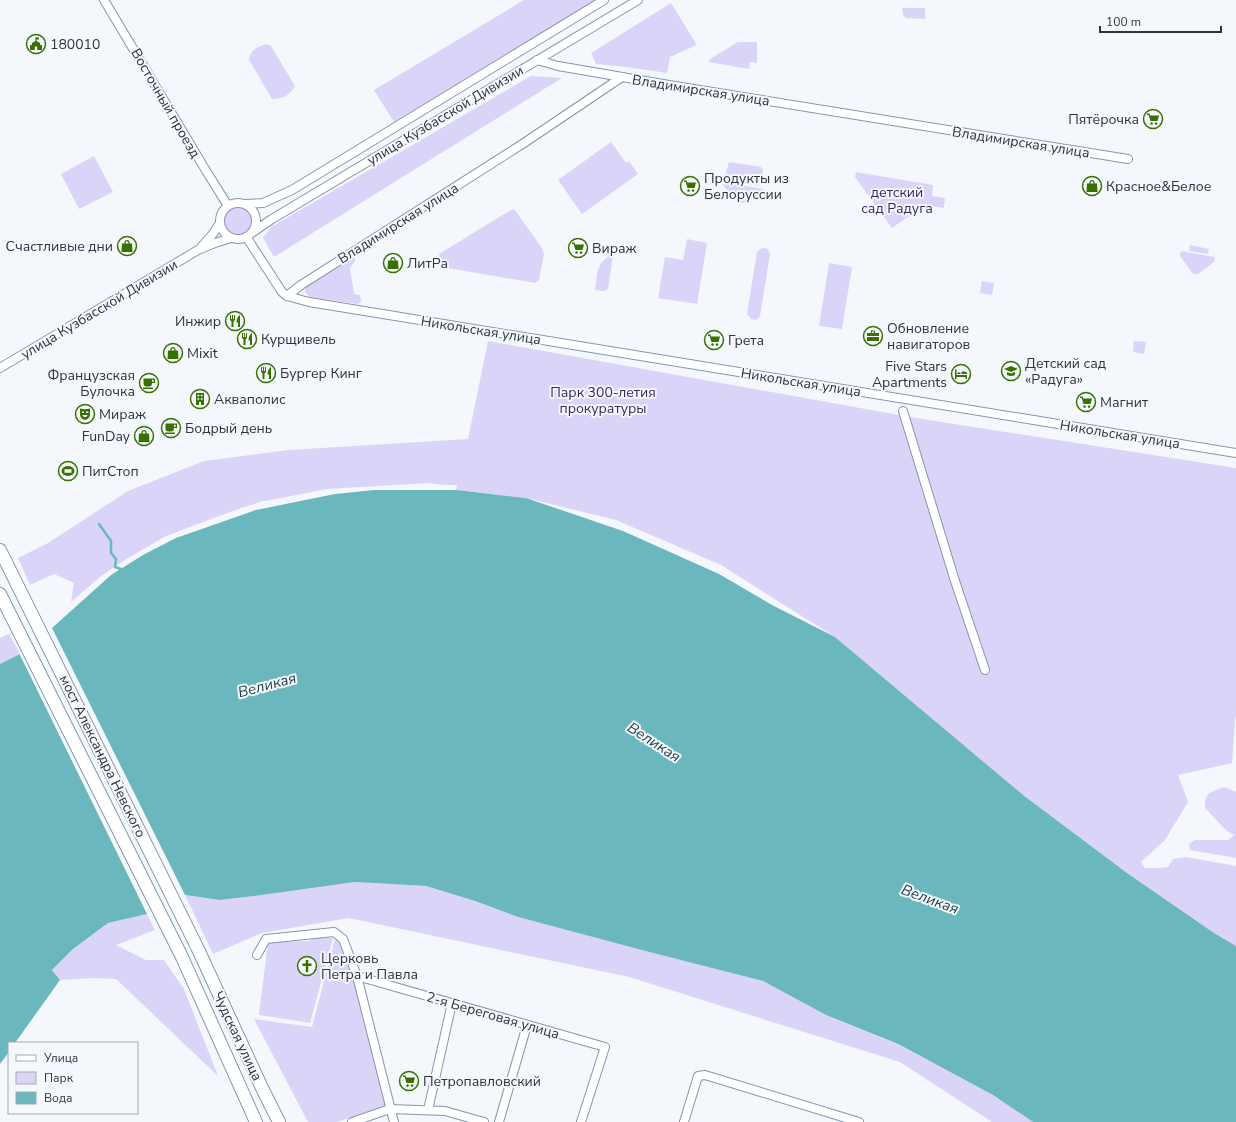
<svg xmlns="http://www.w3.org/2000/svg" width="1236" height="1122" viewBox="0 0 1236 1122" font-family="'Nunito Sans',sans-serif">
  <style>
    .green { fill: #dbd4f9 }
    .water { fill: #6bb7be }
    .pier { fill: #f4f8fd }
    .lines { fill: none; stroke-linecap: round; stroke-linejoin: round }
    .stream { stroke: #6bb7be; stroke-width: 2.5 }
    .minor-casing { stroke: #8396a9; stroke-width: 10 }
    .highway-casing { stroke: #8396a9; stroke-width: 14 }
    .minor { stroke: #fff; stroke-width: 8 }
    .highway { stroke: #fff; stroke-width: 12 }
    .labels { text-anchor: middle; stroke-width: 4; stroke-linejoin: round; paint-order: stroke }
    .poi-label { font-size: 14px; fill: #2c343c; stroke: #f4f8fd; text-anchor: start }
    .street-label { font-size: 14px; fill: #2c343c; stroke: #f4f8fd }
    .park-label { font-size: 14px; fill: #3a2665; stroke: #f4f8fd }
    .water-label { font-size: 15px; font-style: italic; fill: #1f4447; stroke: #f4f8fd }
  </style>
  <rect width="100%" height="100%" fill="#f4f8fd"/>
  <g class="green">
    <path d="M524 0H602L394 122 374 90Z"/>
    <path d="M671 3 697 45 670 57 667 73 626 67 596 64 591 53Z"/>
    <path d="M902 8H925V19L906 18 903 15Z"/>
    <path d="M738 42H757V63L750 62 749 69 709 62 710 59Z"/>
    <path d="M267 44 271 46 295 86C290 95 283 99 272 99L249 60C250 50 258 46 267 44Z"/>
    <path d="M531 76 562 78 274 257 263 238 271 227Z"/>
    <path d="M611 142 626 163 629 161 638 174 582 214 558 180Z"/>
    <path d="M94 156 113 192 79 209 61 174Z"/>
    <path d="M729 162 761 167 763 170 761 183 758 186 727 180 725 177Z"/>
    <path d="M856 172 933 185 932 196 945 198 944 208 925 205 892 228 855 177Z"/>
    <path d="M721 182 764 189C737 209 741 209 721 182Z"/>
    <circle cx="238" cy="221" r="14"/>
    <path d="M514 209 542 248 544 254 539 280 535 283 442 267 439 254 509 211Z"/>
    <path d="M687 239 707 243 697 304 658 298 665 257 683 260Z"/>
    <path d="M1190 245 1209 249 1208 254 1189 251Z"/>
    <path d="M762 248 768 249 770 254 760 316 756 320 751 319 747 314 757 252Z"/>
    <path d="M1181 251 1215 257 1214 262 1198 274H1193L1180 256Z"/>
    <path d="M610 255H613L608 289 604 291 595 290C598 272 595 266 610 255Z"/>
    <path d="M355 256V261L350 268 354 294 360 295 361 301 358 304 309 297 305 292V287Z"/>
    <path d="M829 263 852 267 842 329 819 326Z"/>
    <path d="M982 281 994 283 992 295 980 293Z"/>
    <path d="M488 341 910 417 1236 468V718L1235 719 1232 763 1178 775 1188 802 1165 840 1141 862 1145 868H1159L1168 867 1173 859 1186 857 1236 866V946L1214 933 1127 873 1023 795 835 637 721 565 616 520 526 498 456 490 457 485H443L430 483 327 489 260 502 238 509 166 536 123 561 100 577 71 602 74 583 54 574 30 585 18 558 48 543 128 491 204 461 288 450 468 439Z"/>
    <path d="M1134 341 1146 342 1144 354 1133 352Z"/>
    <path d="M9 634 20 654 0 664V638Z"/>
    <path d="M1224 787 1236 792V858L1190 850 1189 844 1195 840H1228L1234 835 1226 830 1205 808V800L1209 793Z"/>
    <path d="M355 882 426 886 475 901 518 917 653 953 763 981 826 1015 897 1044 993 1095 1033 1122H992L900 1062 629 977 349 918 262 933 213 954 185 895 220 900 262 895Z"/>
    <path d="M147 914 155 930 116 945 146 960H164L184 989 218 1076 116 979 94 978 60 980 52 970 73 949 108 923Z"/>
    <path d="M311 938H333L310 1023 259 1015 268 942 310 941Z"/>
    <path d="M335 939 344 943 387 1105 337 1122H308L254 1019 312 1027Z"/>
  </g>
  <path class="water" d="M375 490H456L526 498 623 531 719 574 772 605 835 637 1023 795 1127 873 1214 933 1236 946V1122H1033L993 1095 898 1044 826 1015 763 981 653 953 518 917 475 901 426 886 355 882 262 895 220 900 185 895 147 914 108 923 73 949 52 970 60 980 15 1043H9V1052L0 1064V664L20 654 52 628 111 575 143 555 176 538 256 510 335 494Z"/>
  <path class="pier" d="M51 626 186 897 148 916 19 653Z"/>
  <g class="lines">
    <path class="stream" d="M99 524 111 541V553L116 559 115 567 124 570"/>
    <defs>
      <g id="minor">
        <path d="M104 0 205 169 228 206"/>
        <path d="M537 60 558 66 669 85 1128 159"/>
        <circle cx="238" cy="221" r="18"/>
        <path d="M245 204 263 203 292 190 604 0"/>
        <path d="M253 232 272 219 638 0"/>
        <path d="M247 238 282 292 287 296 309 302 1236 453"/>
        <path d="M202 246 212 235 220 223"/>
        <path d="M287 296 301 285 524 143 622 77"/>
        <path d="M0 368 198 250 215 243 231 238"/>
        <path d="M903 411 955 581 985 670"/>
        <path d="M257 955 266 939 334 932 343 939 357 976 394 1122"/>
        <path d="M357 976 605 1047 581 1122"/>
        <path d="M428 1110 452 1003"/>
        <path d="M352 1122 390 1109 445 1111 484 1122"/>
        <path d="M499 1122 527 1025"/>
        <path d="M684 1122 698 1076 705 1075 859 1122"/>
      </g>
      <g id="highway">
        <path d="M0 550 198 949 262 1088 279 1122"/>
        <path d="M0 594 182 957 256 1122"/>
      </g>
    </defs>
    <use href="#minor" class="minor-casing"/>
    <use href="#highway" class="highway-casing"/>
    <use href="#minor" class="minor"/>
    <use href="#highway" class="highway"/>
  </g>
  <defs>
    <symbol id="civic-ring" viewBox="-11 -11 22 22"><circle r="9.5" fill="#f4f8fd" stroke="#397100" stroke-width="1.5"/><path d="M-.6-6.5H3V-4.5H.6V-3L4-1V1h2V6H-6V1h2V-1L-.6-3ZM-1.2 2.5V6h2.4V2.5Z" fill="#397100"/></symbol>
    <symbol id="supermarket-ring" viewBox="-11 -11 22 22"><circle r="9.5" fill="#f4f8fd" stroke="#397100" stroke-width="1.5"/><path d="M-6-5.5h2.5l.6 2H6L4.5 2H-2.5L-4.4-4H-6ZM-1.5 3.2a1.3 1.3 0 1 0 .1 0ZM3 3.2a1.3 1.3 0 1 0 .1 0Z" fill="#397100"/></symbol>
    <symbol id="shop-ring" viewBox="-11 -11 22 22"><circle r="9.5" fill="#f4f8fd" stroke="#397100" stroke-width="1.5"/><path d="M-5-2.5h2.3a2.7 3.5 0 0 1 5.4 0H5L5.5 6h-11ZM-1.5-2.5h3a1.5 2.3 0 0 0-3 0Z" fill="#397100"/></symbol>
    <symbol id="restaurant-ring" viewBox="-11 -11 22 22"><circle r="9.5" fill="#f4f8fd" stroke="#397100" stroke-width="1.5"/><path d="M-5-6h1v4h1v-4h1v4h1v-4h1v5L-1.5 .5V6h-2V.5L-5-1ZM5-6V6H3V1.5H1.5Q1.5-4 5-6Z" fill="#397100"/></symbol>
    <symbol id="office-ring" viewBox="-11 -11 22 22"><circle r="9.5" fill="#f4f8fd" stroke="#397100" stroke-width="1.5"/><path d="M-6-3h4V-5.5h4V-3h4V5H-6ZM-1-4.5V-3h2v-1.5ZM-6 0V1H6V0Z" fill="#397100"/></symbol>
    <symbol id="school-ring" viewBox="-11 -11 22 22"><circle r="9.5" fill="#f4f8fd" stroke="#397100" stroke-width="1.5"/><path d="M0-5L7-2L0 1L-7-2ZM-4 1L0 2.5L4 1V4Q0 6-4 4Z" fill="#397100"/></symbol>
    <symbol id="hotel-ring" viewBox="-11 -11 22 22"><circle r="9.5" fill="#f4f8fd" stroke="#397100" stroke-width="1.5"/><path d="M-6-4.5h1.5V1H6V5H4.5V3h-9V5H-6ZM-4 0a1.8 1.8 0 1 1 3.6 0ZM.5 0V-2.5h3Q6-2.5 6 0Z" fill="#397100"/></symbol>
    <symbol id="cafe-ring" viewBox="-11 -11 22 22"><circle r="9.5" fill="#f4f8fd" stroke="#397100" stroke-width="1.5"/><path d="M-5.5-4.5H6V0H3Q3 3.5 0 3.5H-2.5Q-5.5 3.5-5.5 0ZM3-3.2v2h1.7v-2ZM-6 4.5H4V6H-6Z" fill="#397100"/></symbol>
    <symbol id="building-ring" viewBox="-11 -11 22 22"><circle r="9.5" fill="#f4f8fd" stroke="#397100" stroke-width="1.5"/><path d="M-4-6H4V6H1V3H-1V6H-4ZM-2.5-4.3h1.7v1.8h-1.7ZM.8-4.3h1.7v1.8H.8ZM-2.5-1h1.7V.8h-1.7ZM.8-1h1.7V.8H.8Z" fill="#397100"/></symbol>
    <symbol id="theatre-ring" viewBox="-11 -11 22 22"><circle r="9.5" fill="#f4f8fd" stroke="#397100" stroke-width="1.5"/><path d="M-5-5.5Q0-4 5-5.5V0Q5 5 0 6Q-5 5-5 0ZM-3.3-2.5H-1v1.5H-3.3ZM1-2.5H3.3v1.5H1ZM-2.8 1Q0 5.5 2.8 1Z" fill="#397100"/></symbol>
    <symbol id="stadium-ring" viewBox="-11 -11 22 22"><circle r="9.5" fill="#f4f8fd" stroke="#397100" stroke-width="1.5"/><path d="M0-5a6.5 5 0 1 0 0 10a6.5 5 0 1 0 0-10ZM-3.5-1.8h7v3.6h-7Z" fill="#397100"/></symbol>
    <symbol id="church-ring" viewBox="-11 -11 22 22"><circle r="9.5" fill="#f4f8fd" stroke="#397100" stroke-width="1.5"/><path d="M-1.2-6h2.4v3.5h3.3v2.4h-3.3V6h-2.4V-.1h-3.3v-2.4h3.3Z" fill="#397100"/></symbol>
  </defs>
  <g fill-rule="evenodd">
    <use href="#civic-ring" x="25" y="33" width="22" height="22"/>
    <use href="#supermarket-ring" x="1142" y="108" width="22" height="22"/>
    <use href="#supermarket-ring" x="679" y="175" width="22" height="22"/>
    <use href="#shop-ring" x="1081" y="175" width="22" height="22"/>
    <use href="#shop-ring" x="116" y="235" width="22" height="22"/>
    <use href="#supermarket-ring" x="567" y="237" width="22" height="22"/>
    <use href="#shop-ring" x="382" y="252" width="22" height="22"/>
    <use href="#restaurant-ring" x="224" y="310" width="22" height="22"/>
    <use href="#office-ring" x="862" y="325" width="22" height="22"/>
    <use href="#restaurant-ring" x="236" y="328" width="22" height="22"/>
    <use href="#supermarket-ring" x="703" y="329" width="22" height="22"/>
    <use href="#shop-ring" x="162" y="342" width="22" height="22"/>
    <use href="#school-ring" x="1000" y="360" width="22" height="22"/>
    <use href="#restaurant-ring" x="255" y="362" width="22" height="22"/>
    <use href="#hotel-ring" x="950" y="363" width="22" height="22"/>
    <use href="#cafe-ring" x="138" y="372" width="22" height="22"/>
    <use href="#building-ring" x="189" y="388" width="22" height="22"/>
    <use href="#supermarket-ring" x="1075" y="391" width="22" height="22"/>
    <use href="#theatre-ring" x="74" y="403" width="22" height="22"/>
    <use href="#cafe-ring" x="160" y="417" width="22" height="22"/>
    <use href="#shop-ring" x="133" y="425" width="22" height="22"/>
    <use href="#stadium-ring" x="57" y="460" width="22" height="22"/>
    <use href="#church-ring" x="296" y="955" width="22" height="22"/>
    <use href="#supermarket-ring" x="398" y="1070" width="22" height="22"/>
  </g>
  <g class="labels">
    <g class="poi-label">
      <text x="50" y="49">180010</text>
      <text x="1139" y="124" text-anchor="end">Пятёрочка</text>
      <text x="704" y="183">Продукты из<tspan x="704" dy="16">Белоруссии</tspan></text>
      <text x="1106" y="191">Красное&amp;Белое</text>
      <text x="113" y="251" text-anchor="end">Счастливые дни</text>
      <text x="592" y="253">Вираж</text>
      <text x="407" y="268">ЛитРа</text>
      <text x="221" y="326" text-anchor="end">Инжир</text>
      <text x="887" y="333">Обновление<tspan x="887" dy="16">навигаторов</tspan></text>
      <text x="261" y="344">Курщивель</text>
      <text x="728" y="345">Грета</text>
      <text x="187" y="358">Mixit</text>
      <text x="1025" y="368">Детский сад<tspan x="1025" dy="16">«Радуга»</tspan></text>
      <text x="947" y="371" text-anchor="end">Five Stars<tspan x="947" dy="16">Apartments</tspan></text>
      <text x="280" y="378">Бургер Кинг</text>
      <text x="135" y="380" text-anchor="end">Французская<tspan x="135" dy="16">Булочка</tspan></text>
      <text x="214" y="404">Акваполис</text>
      <text x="1100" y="407">Магнит</text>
      <text x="99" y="419">Мираж</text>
      <text x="185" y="433">Бодрый день</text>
      <text x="130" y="441" text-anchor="end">FunDay</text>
      <text x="82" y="476">ПитСтоп</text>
      <text x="321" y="963">Церковь<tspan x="321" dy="16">Петра и Павла</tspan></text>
      <text x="423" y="1086">Петропавловский</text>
    </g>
    <g class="street-label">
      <text transform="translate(701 90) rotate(9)" y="5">Владимирская улица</text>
      <text transform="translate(166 103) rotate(60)" y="5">Восточный проезд</text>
      <text transform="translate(445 115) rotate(-31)" y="5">улица Кузбасской Дивизии</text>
      <text transform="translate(1021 142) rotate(9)" y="5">Владимирская улица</text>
      <text transform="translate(398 223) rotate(-32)" y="5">Владимирская улица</text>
      <text transform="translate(99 309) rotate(-31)" y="5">улица Кузбасской Дивизии</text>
      <text transform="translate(481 330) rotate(9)" y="5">Никольская улица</text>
      <text transform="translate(801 382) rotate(9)" y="5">Никольская улица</text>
      <text transform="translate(1120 434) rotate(9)" y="5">Никольская улица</text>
      <text transform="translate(103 756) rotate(64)" y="5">мост Александра Невского</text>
      <text transform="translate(493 1015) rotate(16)" y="5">2-я Береговая улица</text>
      <text transform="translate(238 1036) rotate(65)" y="5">Чудская улица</text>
    </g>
    <g class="park-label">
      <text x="897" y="197">детский<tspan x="897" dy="16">сад Радуга</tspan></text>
      <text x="603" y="397">Парк 300-летия<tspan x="603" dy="16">прокуратуры</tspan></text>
    </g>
    <g class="water-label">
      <text transform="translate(267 685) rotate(-15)" y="5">Великая</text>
      <text transform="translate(654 742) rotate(33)" y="5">Великая</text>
      <text transform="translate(930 899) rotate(20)" y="5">Великая</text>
    </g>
  </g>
  <rect x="8" y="1042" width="130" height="72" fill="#f4f8fd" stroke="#a4aab0"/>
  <rect x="16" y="1055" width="20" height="6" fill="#ffffff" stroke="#a4aab0"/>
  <text x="44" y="1062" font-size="12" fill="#2c343c">Улица</text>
  <rect x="16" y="1072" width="20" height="12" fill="#dbd4f9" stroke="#a4aab0"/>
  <text x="44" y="1082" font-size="12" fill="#2c343c">Парк</text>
  <rect x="16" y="1092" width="20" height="12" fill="#6bb7be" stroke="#a4aab0"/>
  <text x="44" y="1102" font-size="12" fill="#2c343c">Вода</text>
  <path d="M1100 26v6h121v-6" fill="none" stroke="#2c343c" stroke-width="2"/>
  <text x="1106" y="26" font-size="12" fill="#2c343c" stroke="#f4f8fd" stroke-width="3" paint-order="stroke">100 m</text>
</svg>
